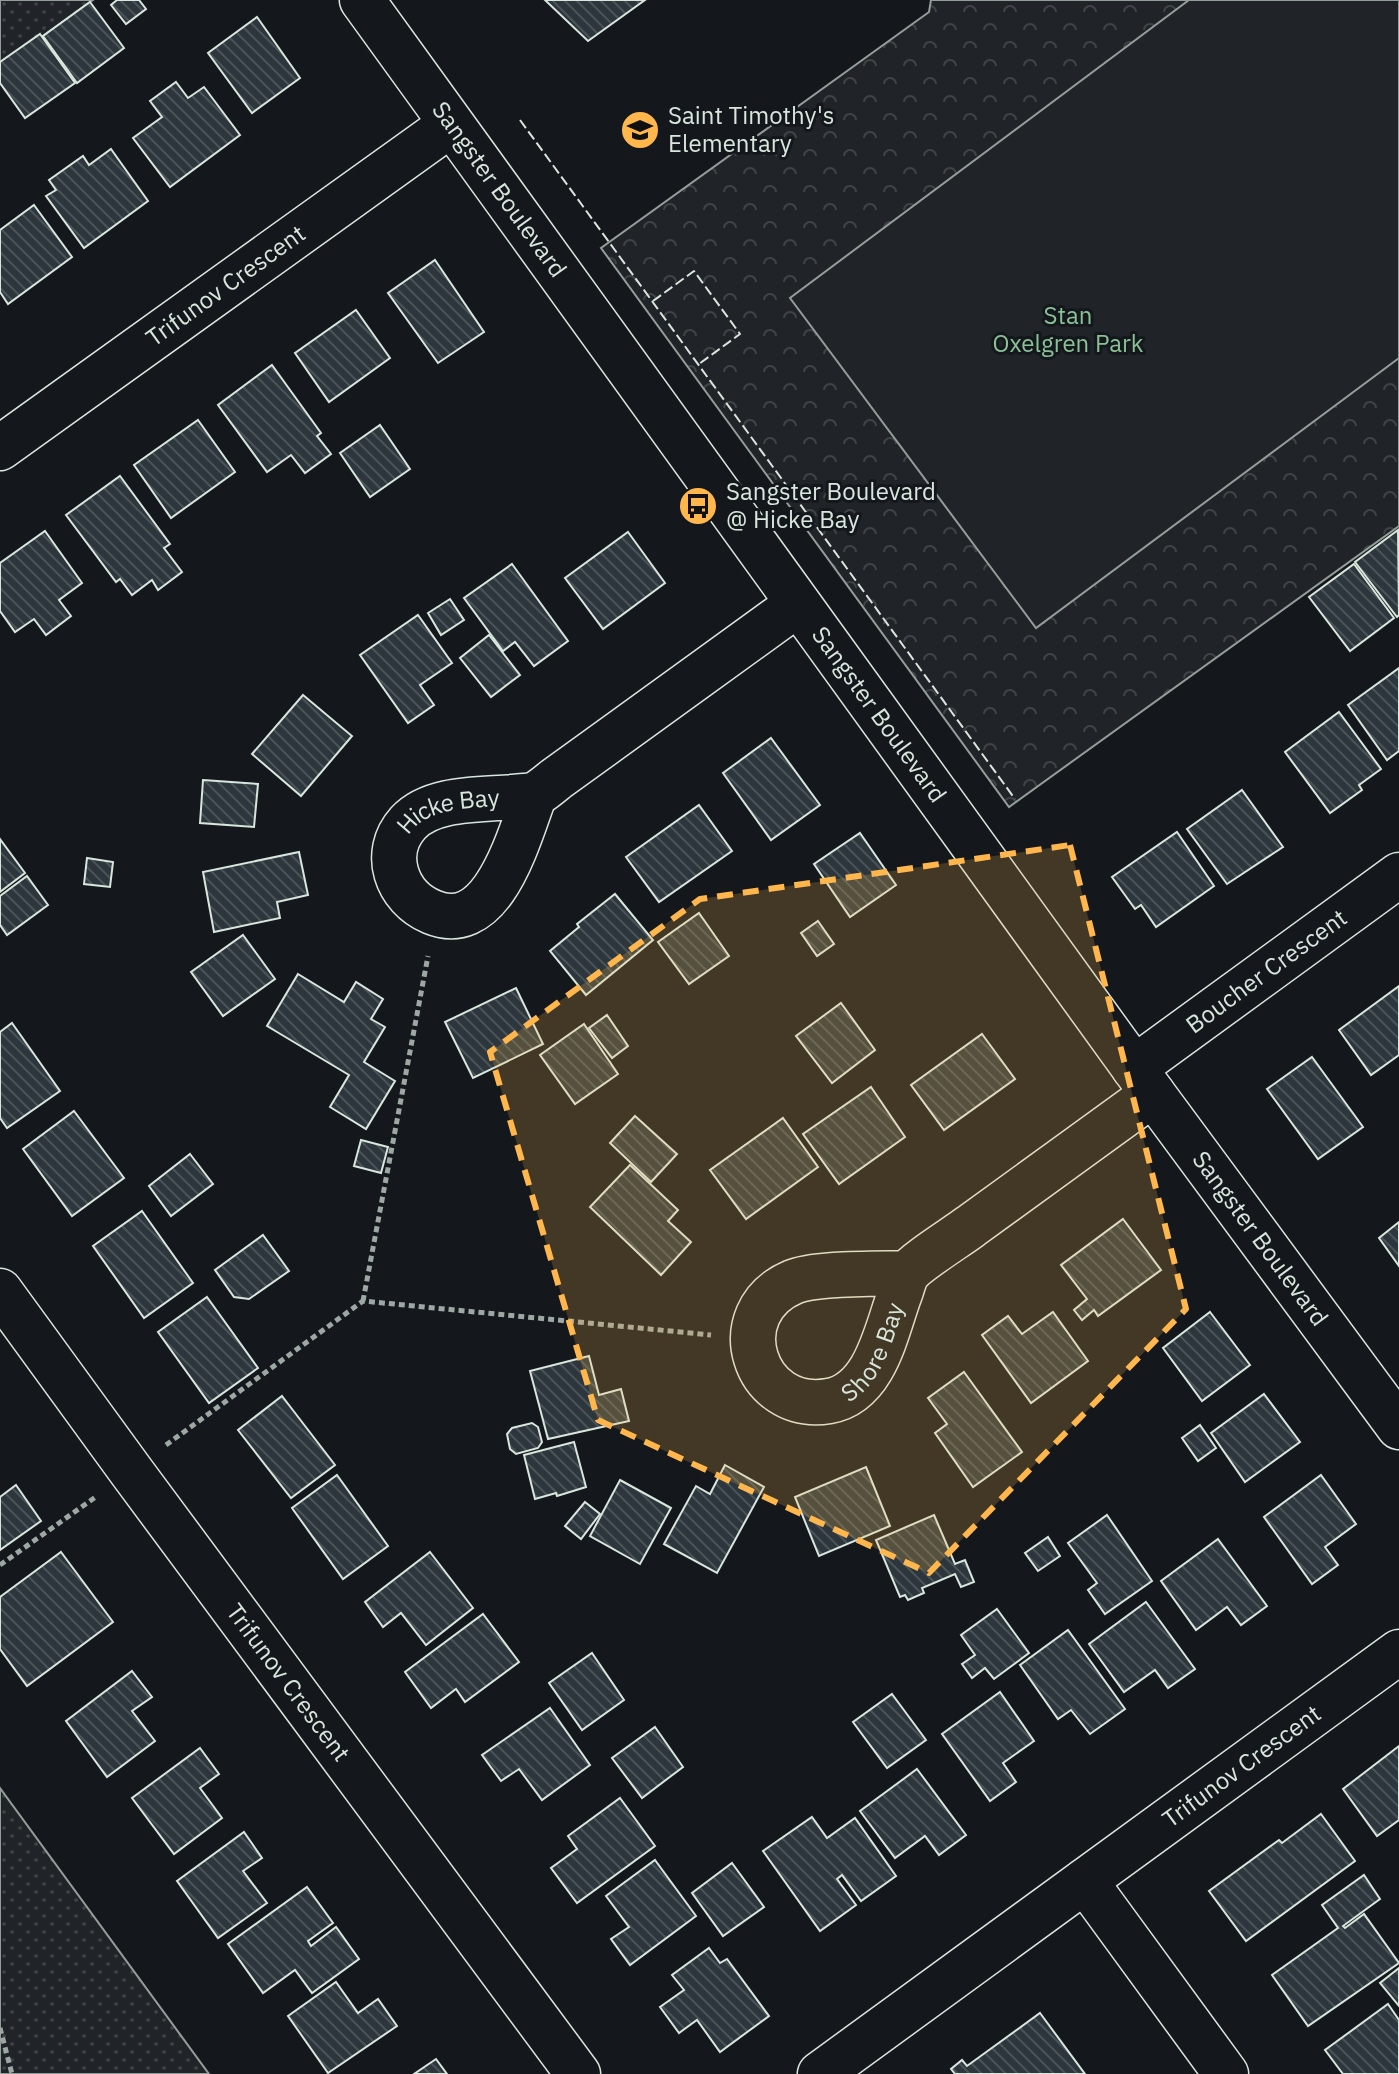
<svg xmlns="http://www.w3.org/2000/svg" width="1399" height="2074" viewBox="0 0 1399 2074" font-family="'IBM Plex Sans',sans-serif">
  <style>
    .grass { fill: url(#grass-dots); stroke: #939e99; stroke-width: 2 }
    .park { fill: url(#park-crowns); stroke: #939e99; stroke-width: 2 }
    .garden { fill: #202428; stroke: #939e99; stroke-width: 2 }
    .building { fill: url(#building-back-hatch); stroke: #d8e6dc; stroke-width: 2 }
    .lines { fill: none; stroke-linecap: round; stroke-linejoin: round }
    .minor-casing { stroke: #d8e6dc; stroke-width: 47 }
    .path { stroke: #9da8a2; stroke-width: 5; stroke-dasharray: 6 4; stroke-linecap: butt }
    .minor { stroke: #14181c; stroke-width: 44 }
    .fence { stroke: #d8e6dc; stroke-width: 2; stroke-dasharray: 10 4; stroke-linecap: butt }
    .marked { fill: #ffb74d; fill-opacity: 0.2; stroke: #ffb74d; stroke-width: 6; stroke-dasharray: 16 10; stroke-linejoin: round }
    .labels { text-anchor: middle; stroke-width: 6; stroke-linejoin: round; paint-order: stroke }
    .poi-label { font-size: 24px; fill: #d8e6dc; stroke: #14181c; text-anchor: start }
    .street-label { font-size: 24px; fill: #d8e6dc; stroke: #14181c }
    .park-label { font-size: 24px; fill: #8ac095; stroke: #14181c }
  </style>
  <defs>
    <pattern id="grass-dots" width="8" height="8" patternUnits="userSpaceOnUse" patternTransform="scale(2)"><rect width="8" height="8" fill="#202428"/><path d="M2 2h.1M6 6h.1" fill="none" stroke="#404447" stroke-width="1.8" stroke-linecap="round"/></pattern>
    <pattern id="park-crowns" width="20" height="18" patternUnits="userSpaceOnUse" patternTransform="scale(2)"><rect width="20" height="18" fill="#202428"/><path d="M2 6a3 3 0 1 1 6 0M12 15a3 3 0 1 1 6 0" fill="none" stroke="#404447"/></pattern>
    <pattern id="building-back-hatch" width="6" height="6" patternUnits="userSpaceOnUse" patternTransform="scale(2)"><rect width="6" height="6" fill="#2c363c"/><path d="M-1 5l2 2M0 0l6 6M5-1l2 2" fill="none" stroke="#4a5358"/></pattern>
  </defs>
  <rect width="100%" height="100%" fill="#14181c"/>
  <g class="grass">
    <path d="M0 0H93L0 67Z"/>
    <path d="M0 1788 209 2074H0Z"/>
  </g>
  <path class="park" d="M931 0H1399V526L1009 807 601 248 929 12Z"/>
  <path class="garden" d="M1189 0H1399V358L1036 628 790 298Z"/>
  <g class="building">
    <path d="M117 0H139L146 9 126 24 111 5Z"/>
    <path d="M545 0H645L588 41Z"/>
    <path d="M90 2 124 48 77 83 43 36Z"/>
    <path d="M257 17 300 78 252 113 208 53Z"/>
    <path d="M40 34 75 83 25 118 0 83V62Z"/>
    <path d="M176 82 188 98 204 87 240 135 170 187 133 138 162 117 150 101Z"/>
    <path d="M111 149 148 201 84 248 46 196 56 190 49 180 83 156 89 165Z"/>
    <path d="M34 205 72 257 8 304 0 292V230Z"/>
    <path d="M435 260 484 332 438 363 388 293Z"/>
    <path d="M356 310 390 358 329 402 295 353Z"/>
    <path d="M272 365 321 433 317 436 331 454 305 473 291 455 267 472 218 405Z"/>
    <path d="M198 420 235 472 171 518 134 465Z"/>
    <path d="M380 425 410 469 370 497 340 453Z"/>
    <path d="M120 476 170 544 164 548 182 572 158 590 152 580 132 595 120 579 116 582 66 515Z"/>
    <path d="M1398 530 1399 615 1397 617 1355 562Z"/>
    <path d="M45 531 82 583 59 600 71 616 46 635 34 619 15 632 0 611V563Z"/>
    <path d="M628 532 665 583 603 629 565 578Z"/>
    <path d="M512 564 568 641 534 666 515 642 503 651 464 598Z"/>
    <path d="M1354 564 1394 618 1350 651 1309 597Z"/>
    <path d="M450 599 464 620 441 635 428 613Z"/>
    <path d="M418 615 452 663 420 685 434 705 408 723 360 655Z"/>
    <path d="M489 635 520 675 491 697 460 658Z"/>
    <path d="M1399 668V751L1387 760 1348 705Z"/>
    <path d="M303 695 352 736 301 796 252 754Z"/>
    <path d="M1339 712 1381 769 1359 785 1362 790 1330 813 1285 752Z"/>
    <path d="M771 738 820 805 771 840 723 773Z"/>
    <path d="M203 780 258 784 254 827 200 823Z"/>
    <path d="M1242 790 1283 847 1227 884 1187 829Z"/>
    <path d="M699 805 732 851 659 902 626 857Z"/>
    <path d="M1177 832 1214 886 1156 927 1141 905 1135 909 1112 877Z"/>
    <path d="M860 833 896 885 850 917 814 864Z"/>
    <path d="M0 839 25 873 0 892Z"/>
    <path d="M299 852 308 895 277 902 280 918 214 932 203 872Z"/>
    <path d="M87 858 113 862 110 887 84 884Z"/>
    <path d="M27 876 48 905 7 935 0 925V896Z"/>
    <path d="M615 894 653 940 586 995 550 951 579 927 577 924Z"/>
    <path d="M699 913 729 956 689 984 658 942Z"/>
    <path d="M818 921 834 944 817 956 801 933Z"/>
    <path d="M243 935 275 979 223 1016 191 972Z"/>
    <path d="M298 974 344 1002 356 982 383 999 371 1019 385 1027 364 1062 395 1081 366 1129 330 1107 349 1075 267 1026Z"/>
    <path d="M1399 986V1055L1371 1075 1339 1030Z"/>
    <path d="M516 988 543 1044 473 1078 445 1022Z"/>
    <path d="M841 1003 875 1050 832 1083 796 1036Z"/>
    <path d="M607 1015 628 1046 612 1058 589 1028Z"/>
    <path d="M12 1023 60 1091 7 1128 0 1118V1032Z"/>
    <path d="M584 1024 618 1074 575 1104 540 1055Z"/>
    <path d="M982 1034 1015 1079 944 1130 911 1085Z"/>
    <path d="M1312 1057 1363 1127 1318 1159 1267 1089Z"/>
    <path d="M871 1087 905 1137 839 1184 803 1134Z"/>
    <path d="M74 1111 124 1178 72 1216 23 1149Z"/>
    <path d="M635 1116 677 1154 651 1182 610 1143Z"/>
    <path d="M783 1118 818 1167 746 1219 710 1170Z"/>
    <path d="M361 1140 388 1147 381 1173 354 1166Z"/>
    <path d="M190 1154 213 1184 171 1216 149 1186Z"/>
    <path d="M630 1165 678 1210 668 1221 691 1242 661 1275 590 1207Z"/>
    <path d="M142 1211 193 1283 144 1318 93 1246Z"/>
    <path d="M1123 1219 1161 1270 1098 1316 1094 1310 1082 1320 1074 1310 1087 1299 1061 1265Z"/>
    <path d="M1399 1222V1266L1379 1238Z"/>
    <path d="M263 1235 289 1271 249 1299 234 1297 215 1270Z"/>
    <path d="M207 1297 258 1368 209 1403 158 1332Z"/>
    <path d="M1053 1312 1088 1361 1031 1403 982 1335 1008 1316 1022 1334Z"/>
    <path d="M1210 1312 1250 1365 1202 1401 1163 1348Z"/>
    <path d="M589 1356 599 1395 621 1389 629 1421 548 1439 530 1371Z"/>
    <path d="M964 1372 1022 1452 973 1487 935 1433 947 1424 928 1398Z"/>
    <path d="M1264 1394 1300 1442 1245 1482 1211 1433Z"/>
    <path d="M282 1396 335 1465 291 1498 238 1430Z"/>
    <path d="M532 1423 538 1427 542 1442 538 1448 516 1454 510 1449 507 1434 512 1428Z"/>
    <path d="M1200 1425 1216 1448 1198 1461 1182 1438Z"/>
    <path d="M574 1442 586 1487 557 1496 556 1493 535 1499 524 1455Z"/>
    <path d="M725 1465 764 1487 717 1573 664 1544 696 1486 710 1494Z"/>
    <path d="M866 1467 890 1526 819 1556 795 1497Z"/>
    <path d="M337 1475 388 1546 343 1579 292 1508Z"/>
    <path d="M1321 1475 1356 1524 1325 1547 1338 1565 1312 1584 1264 1517Z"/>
    <path d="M620 1480 671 1508 640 1564 590 1536Z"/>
    <path d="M16 1485 41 1521 0 1550V1497Z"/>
    <path d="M585 1502 600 1514 581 1539 565 1526Z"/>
    <path d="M934 1515 955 1564 965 1560 974 1582 961 1587 955 1574 922 1588 924 1593 908 1600 905 1595 900 1597 876 1540Z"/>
    <path d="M1107 1515 1152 1581 1105 1614 1088 1590 1097 1583 1068 1543Z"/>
    <path d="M1048 1537 1060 1556 1038 1571 1025 1553Z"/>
    <path d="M1218 1539 1267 1606 1241 1625 1227 1607 1196 1630 1161 1581Z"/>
    <path d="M61 1552 113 1622 27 1686 0 1649V1597Z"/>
    <path d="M430 1552 473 1608 426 1645 401 1613 383 1627 365 1602Z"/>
    <path d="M1146 1602 1195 1669 1168 1688 1155 1670 1124 1692 1089 1644Z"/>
    <path d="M997 1609 1029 1653 994 1679 985 1668 972 1678 962 1664 975 1655 961 1635Z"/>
    <path d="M483 1614 519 1662 465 1702 456 1689 431 1708 405 1672Z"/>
    <path d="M1068 1630 1125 1709 1090 1734 1071 1710 1058 1719 1020 1665Z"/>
    <path d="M592 1653 624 1700 582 1730 549 1683Z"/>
    <path d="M132 1671 152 1697 132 1711 155 1741 107 1777 66 1721Z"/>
    <path d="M1000 1692 1034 1741 1003 1763 1016 1782 990 1801 942 1734Z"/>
    <path d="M892 1694 926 1740 887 1768 853 1722Z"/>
    <path d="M550 1708 590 1765 542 1800 519 1769 501 1781 482 1755Z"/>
    <path d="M655 1727 683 1767 642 1798 612 1758Z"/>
    <path d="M1399 1746V1820L1377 1836 1343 1789Z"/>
    <path d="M200 1748 219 1774 200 1788 222 1818 174 1854 132 1798Z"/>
    <path d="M917 1769 966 1835 939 1855 925 1836 895 1858 860 1811Z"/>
    <path d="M620 1798 655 1846 577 1903 551 1868 577 1849 568 1836Z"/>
    <path d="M1321 1814 1355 1861 1246 1941 1209 1891 1279 1840 1282 1843Z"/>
    <path d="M812 1817 827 1838 855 1818 896 1876 861 1901 842 1875 837 1879 856 1905 820 1931 763 1851Z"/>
    <path d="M244 1832 262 1858 243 1871 267 1903 218 1938 177 1881Z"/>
    <path d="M655 1860 696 1916 630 1965 611 1939 629 1927 606 1896Z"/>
    <path d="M732 1863 764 1907 723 1936 692 1893Z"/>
    <path d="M1364 1875 1380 1899 1343 1926 1345 1928 1364 1914 1399 1963 1308 2026 1272 1975 1338 1928 1322 1905Z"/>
    <path d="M307 1887 333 1923 308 1941 311 1946 336 1927 359 1959 312 1993 295 1970 263 1993 228 1944Z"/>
    <path d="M709 1948 720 1963 727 1959 769 2016 720 2052 697 2020 679 2033 660 2007 684 1990 672 1975Z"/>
    <path d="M1399 1968V2006L1380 1983Z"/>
    <path d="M336 1982 358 2013 378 1999 397 2026 328 2073 288 2016Z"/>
    <path d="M1388 2004 1399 2020V2074H1343L1325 2050Z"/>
    <path d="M1040 2013 1085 2074H955L951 2069 962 2060 967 2066Z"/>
    <path d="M436 2059 447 2074H414Z"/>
  </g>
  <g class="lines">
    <defs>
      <g id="minor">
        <path id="s1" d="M362 0 1153 1094 1399 1427"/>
        <path id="s2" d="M0 448 450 125"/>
        <path id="s3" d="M535 794C519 835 494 938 432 912 396 897 381 853 408 823 432 797 481 800 513 797 520 796 530 796 536 794 543 790 550 784 556 779 574 766 592 753 610 740 673 695 735 649 798 604"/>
        <path id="s4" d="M1134 1068 1399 875"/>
        <path id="s5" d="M908 1273C881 1274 815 1272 793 1282 722 1312 753 1414 829 1401 875 1393 886 1332 899 1296 902 1289 904 1278 908 1273 916 1262 958 1236 971 1226 1032 1182 1092 1138 1153 1094"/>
        <path id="s6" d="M0 1291 131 1471 578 2074"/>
        <path d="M1085 1881 1226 2074"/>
        <path id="s7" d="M820 2074 1399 1652"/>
      </g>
    </defs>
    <use href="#minor" class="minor-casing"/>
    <g class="path">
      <path d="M363 1301 428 956"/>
      <path d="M166 1445 363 1301 711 1335"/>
      <path d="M0 1565 97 1496"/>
      <path d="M0 2028 12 2074"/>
    </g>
    <use href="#minor" class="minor"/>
    <g class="fence">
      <path d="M520 120 1015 799"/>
      <path d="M653 301 694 271 740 334 699 364"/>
    </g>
  </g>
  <path class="marked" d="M1070 845 1186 1309 929 1573 598 1420 490 1052 700 899Z"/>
  <defs>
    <symbol id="school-disc" viewBox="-11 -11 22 22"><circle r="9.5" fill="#ffb74d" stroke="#14181c"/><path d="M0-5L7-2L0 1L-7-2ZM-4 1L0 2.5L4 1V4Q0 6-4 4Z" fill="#111"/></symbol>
    <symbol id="bus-disc" viewBox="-11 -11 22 22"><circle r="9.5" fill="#ffb74d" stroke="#14181c"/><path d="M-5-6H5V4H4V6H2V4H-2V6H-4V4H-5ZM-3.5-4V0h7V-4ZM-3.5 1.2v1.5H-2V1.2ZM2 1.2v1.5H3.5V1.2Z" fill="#111"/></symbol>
  </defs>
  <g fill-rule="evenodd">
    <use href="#school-disc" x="618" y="108" width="44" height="44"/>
    <use href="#bus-disc" x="676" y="484" width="44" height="44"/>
  </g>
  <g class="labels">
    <g class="poi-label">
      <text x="668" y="124">Saint Timothy's<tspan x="668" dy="28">Elementary</tspan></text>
      <text x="726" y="500">Sangster Boulevard<tspan x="726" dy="28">@ Hicke Bay</tspan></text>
    </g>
    <g class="street-label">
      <text dy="8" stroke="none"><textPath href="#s1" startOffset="234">Sangster Boulevard</textPath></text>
      <text dy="8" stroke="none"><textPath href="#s2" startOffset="278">Trifunov Crescent</textPath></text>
      <text dy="8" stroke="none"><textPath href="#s1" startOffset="882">Sangster Boulevard</textPath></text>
      <text dy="8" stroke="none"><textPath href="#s3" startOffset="328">Hicke Bay</textPath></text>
      <text dy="8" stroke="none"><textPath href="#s4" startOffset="164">Boucher Crescent</textPath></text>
      <text dy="8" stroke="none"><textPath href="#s1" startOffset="1530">Sangster Boulevard</textPath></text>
      <text dy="8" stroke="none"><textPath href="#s5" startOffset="372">Shore Bay</textPath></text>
      <text dy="8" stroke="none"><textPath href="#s6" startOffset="486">Trifunov Crescent</textPath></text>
      <text dy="8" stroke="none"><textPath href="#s7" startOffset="522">Trifunov Crescent</textPath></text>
    </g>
    <g class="park-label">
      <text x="1068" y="324">Stan<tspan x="1068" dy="28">Oxelgren Park</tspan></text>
    </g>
  </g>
</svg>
